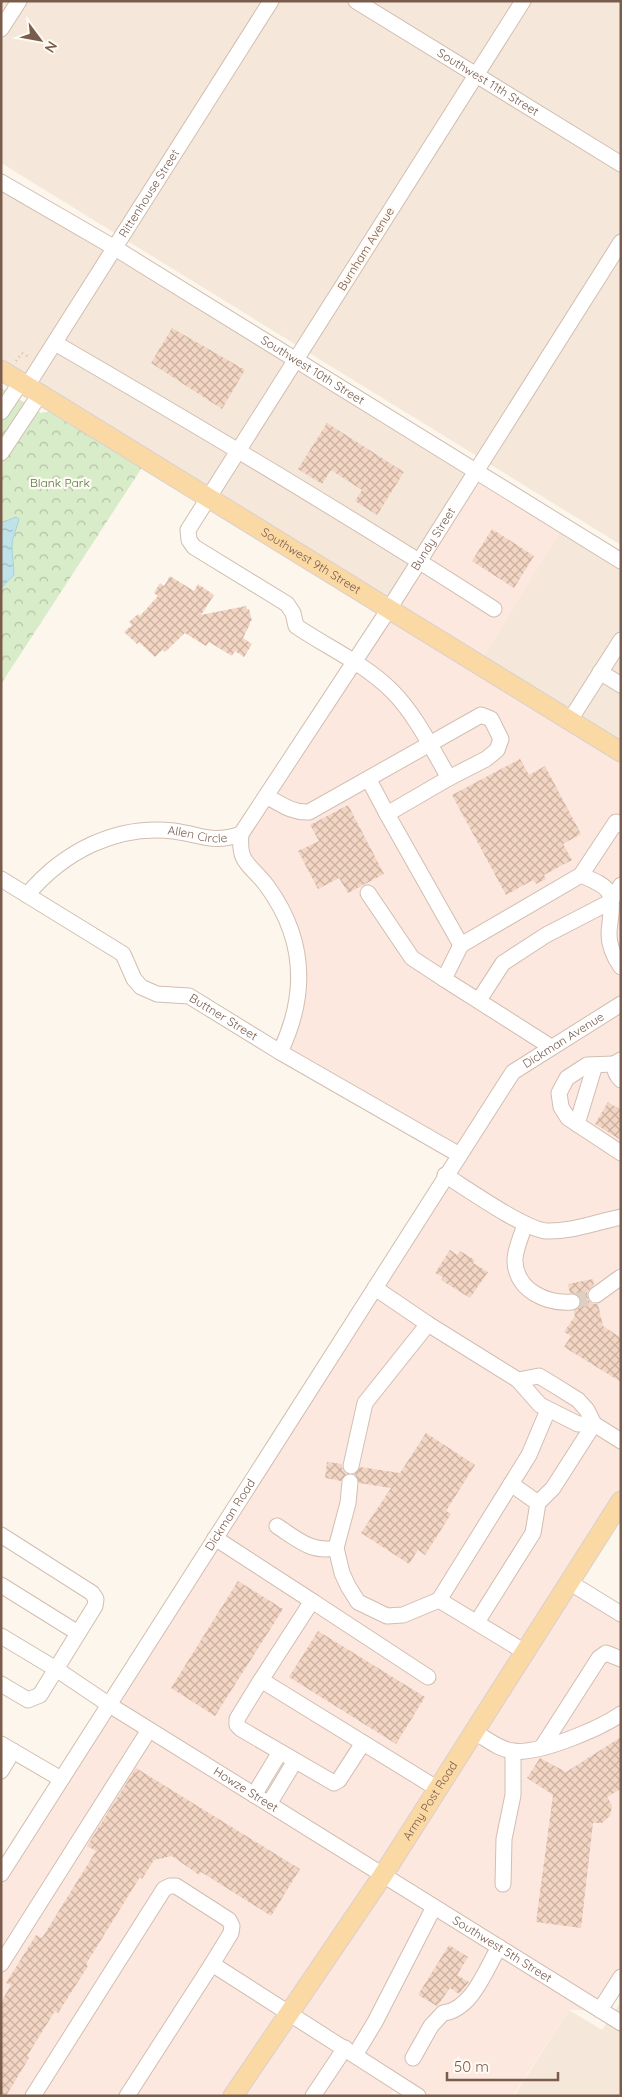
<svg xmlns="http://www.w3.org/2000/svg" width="622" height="2097" viewBox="0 0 622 2097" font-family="Quicksand,sans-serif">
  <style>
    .residential { fill: #f5e8da }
    .commercial { fill: #fde8e0 }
    .forest { fill: url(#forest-crowns) }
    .water { fill: url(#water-ripples); stroke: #a5d3da }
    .building { fill: url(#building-cross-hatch) }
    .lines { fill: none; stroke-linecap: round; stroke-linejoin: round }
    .minor-tunnel { stroke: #dcd0c4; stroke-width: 15; stroke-dasharray: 15 8; stroke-linecap: butt }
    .minor-casing { stroke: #d1beb0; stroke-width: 17 }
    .major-casing { stroke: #dad1cd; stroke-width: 21 }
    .path { stroke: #d9b8a5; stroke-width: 2.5; stroke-dasharray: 1 4; stroke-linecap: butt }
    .minor { stroke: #fff; stroke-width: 15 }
    .major { stroke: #fbd9a5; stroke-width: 19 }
    .labels { text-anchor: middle; stroke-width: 4.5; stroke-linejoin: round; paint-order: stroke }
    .street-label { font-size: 12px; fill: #7a5c4d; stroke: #fffaf3 }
    .park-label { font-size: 12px; fill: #537a41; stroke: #fffaf3 }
  </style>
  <defs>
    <pattern id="forest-crowns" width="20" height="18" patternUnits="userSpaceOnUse" patternTransform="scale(1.25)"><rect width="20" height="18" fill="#d8ecc9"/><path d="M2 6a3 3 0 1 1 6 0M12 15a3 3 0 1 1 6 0" fill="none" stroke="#b4c2a5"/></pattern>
    <pattern id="water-ripples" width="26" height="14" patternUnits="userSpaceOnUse" patternTransform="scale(1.25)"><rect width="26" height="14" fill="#bfe3e8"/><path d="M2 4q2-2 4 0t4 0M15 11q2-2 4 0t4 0" fill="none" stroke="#a0bbbe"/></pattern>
    <pattern id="building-cross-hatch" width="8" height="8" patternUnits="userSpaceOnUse" patternTransform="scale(1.25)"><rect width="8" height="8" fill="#f3d5c3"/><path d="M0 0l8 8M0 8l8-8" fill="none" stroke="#cab0a1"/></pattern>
  </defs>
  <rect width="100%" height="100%" fill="#fdf6ec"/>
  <g class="residential">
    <path d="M1 1H621V545L1 163Z"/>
    <path d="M1 182 621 561V752L1 370Z"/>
    <path d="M621 2002V2096H514L569 2010 602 2030Z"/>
  </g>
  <path class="commercial" d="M476 471 564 526 479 664 621 752V1501L569 1582 621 1614V1976L600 2010H569L513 2096H418L398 2083 390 2096H1V1874L458 1154 280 1052 290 1032 294 940 240 848Z"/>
  <path class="forest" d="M1 388 41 413 51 411 143 466 1 684Z"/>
  <path class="water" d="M16 517 19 519C17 529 12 536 12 546 12 556 14 565 14 575L1 588V523Z"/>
  <g class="building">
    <path d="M172 328 245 370 222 409 151 363Z"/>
    <path d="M327 423 404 472 377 515 355 501 362 490 331 470 322 484 298 469Z"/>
    <path d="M492 529 534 556 514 588 472 561Z"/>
    <path d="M170 576 194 591 198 584 214 595 201 615 246 606 247 609H249L252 621H250V624L243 638 252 644 244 657 235 651 232 656 209 642 206 646 185 633 165 652 162 650 155 657 139 642 137 644 124 632 132 625 129 622 138 614 140 616 158 596 154 593 160 583 164 586Z"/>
    <path d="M520 759 529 775 545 766 581 834 563 844 572 860 544 875 546 879 536 884 533 880 506 895 452 795Z"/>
    <path d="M348 805 384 874 348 893 339 878 318 889 298 851 319 841 310 825Z"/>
    <path d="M608 1102 621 1110V1140L595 1124Z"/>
    <path d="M450 1250 457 1255 460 1251 475 1260 473 1263 488 1272 470 1298 441 1280 443 1277 435 1273Z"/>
    <path d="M593 1279 594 1285 587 1292 588 1300 593 1304H598L603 1326 621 1338V1382L564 1347 571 1336 564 1332 575 1316 574 1311 580 1307 581 1302 577 1294 570 1293 568 1284Z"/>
    <path d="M426 1433 475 1465 446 1511 451 1514 425 1555 418 1550 409 1564 361 1533 391 1488 359 1483 355 1474 360 1467 400 1473Z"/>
    <path d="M327 1462 342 1464V1469L346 1474 341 1481 325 1478Z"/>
    <path d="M238 1581 283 1609 215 1716 171 1688Z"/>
    <path d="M318 1631 425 1697 396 1744 289 1677Z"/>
    <path d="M621 1737V1789L607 1797 612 1805 610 1816 602 1823H593L581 1928 536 1922 553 1795 527 1778 540 1758 566 1772Z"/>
    <path d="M136 1768 300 1869 271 1916 201 1872 199 1875 172 1856 154 1860 142 1879 140 1877 86 1964 88 1966 58 2013 55 2011 27 2056 29 2058 6 2096H1V2002L11 1985 6 1983 36 1935 42 1938 96 1851 87 1846Z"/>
    <path d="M449 1945 468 1957 457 1975 469 1982 459 1994 450 1988 437 2006 418 1995Z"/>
  </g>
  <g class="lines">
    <path class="minor-tunnel" d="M572 1302 596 1295"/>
    <defs>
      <g id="minor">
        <path id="s1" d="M356 1 621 164"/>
        <path d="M523 1 188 530 189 540 194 547 287 604 293 613 296 626C328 648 364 663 392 691 416 715 432 749 449 778L387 814 461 945 581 875C590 879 602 883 608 891 615 903 609 922 609 934 609 947 614 957 621 967"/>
        <path d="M1 29 19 1"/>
        <path id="s2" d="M1 182 115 248 621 561"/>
        <path d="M55 343C203 429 350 516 494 609"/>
        <path id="s3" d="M27 386 271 1"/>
        <path d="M1 412 21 382"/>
        <path d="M1 453 40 394"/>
        <path d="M600 672 621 685"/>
        <path d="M570 720 621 640"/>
        <path d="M369 780 387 814"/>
        <path d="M266 796C281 804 292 813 309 812L481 715 491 719 501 739 497 750 486 759 449 778"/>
        <path d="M581 875 616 822 621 825"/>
        <path id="s4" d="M1 879 123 954 134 979 141 987 157 994 189 996 280 1052 458 1154"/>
        <path d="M368 893 412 958 444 979"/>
        <path id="s5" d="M27 895C63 852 116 824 174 831 202 835 213 844 241 834"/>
        <path d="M461 945 444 979 551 1047"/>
        <path d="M479 1000 503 963 546 935 610 902 621 885"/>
        <path id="s6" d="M280 1052C308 994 305 938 267 886 251 864 238 865 241 834L389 609 621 242"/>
        <path d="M621 1060 614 1064C614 1071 616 1075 621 1080"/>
        <path d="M614 1064 587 1065 567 1078 559 1093 561 1107 568 1118 621 1153"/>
        <path d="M577 1124 595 1065"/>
        <path d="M445 1175C466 1188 524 1229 546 1231 571 1232 596 1222 621 1217"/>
        <path d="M525 1224C522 1235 514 1251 515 1262 517 1291 547 1304 572 1302"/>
        <path d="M375 1288 428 1324 518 1380 540 1405 578 1424H594"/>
        <path d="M596 1295 621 1277"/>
        <path d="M518 1380 539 1376 554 1385 578 1400 587 1410 594 1424 621 1441"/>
        <path d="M351 1466 365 1403 428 1324"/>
        <path d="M350 1482 348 1503 336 1548 342 1573 348 1586 358 1602 387 1616 403 1615 439 1600 525 1652"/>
        <path d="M511 1484 538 1503"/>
        <path d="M277 1526C297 1539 311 1553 336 1548"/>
        <path d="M1 1535 92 1593 96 1599 95 1606 40 1695 28 1700 1 1684"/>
        <path d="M215 1538 312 1601 261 1680 438 1789"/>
        <path d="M569 1582 621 1614"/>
        <path d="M1 1585 78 1633"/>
        <path d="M439 1600 529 1455 548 1410"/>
        <path d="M312 1601 428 1677"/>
        <path d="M477 1622 533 1533 538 1503 553 1488 594 1424"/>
        <path id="s7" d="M1 1636 56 1669 108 1704 621 2023"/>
        <path d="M261 1680 237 1719V1725L241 1729 334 1783 339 1780 363 1743"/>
        <path d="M474 1732C486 1738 498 1749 512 1751 538 1755 599 1729 621 1714"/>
        <path d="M1 1744 61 1779"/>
        <path d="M542 1747 599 1658 606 1653 621 1659"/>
        <path d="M1 1771 13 1751"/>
        <path d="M254 1795 280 1752"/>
        <path d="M269 1804 295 1761"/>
        <path id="s8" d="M1 1874 502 1089 513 1072 621 1004"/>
        <path d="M503 1884 504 1839 513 1795V1751"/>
        <path d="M1 1964 149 1730"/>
        <path d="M600 2010 621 1977"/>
        <path d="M355 2055 375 2022 434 1907"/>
        <path d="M413 2058 431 2026 443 2013C472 2010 486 1969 499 1947"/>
        <path d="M33 2096 164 1889 170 1886H176L229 1920 232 1926 231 1933 212 1964 418 2096"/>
        <path d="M127 2096 212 1964"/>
        <path d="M313 2096 345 2048"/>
      </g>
      <g id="major">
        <path id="s9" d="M1 370 621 752"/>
        <path id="s10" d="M233 2096 383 1875 621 1501"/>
      </g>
    </defs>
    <use href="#minor" class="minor-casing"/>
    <use href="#major" class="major-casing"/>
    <path class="path" d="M16 361 22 353 29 357"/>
    <use href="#minor" class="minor"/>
    <use href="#major" class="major"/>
  </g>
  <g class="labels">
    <g class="street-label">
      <text dy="4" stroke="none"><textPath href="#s1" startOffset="155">Southwest 11th Street</textPath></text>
      <text dy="4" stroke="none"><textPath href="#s3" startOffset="228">Rittenhouse Street</textPath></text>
      <text transform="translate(366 249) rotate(-58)" y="4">Burnham Avenue</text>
      <text dy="4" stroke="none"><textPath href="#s2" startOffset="364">Southwest 10th Street</textPath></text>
      <text dy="4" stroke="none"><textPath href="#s6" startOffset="589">Bundy Street</textPath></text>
      <text dy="4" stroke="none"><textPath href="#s9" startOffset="364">Southwest 9th Street</textPath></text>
      <text dy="4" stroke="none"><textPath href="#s5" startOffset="191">Allen Circle</textPath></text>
      <text dy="4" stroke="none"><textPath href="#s4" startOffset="271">Buttner Street</textPath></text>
      <text dy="4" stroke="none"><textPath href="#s8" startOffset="1011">Dickman Avenue</textPath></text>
      <text dy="4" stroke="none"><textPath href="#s8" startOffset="426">Dickman Road</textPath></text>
      <text dy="4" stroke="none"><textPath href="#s7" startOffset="289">Howze Street</textPath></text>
      <text dy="4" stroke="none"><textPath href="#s10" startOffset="355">Army Post Road</textPath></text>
      <text dy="4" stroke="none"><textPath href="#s7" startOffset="591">Southwest 5th Street</textPath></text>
    </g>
    <g class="park-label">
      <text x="60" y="487">Blank Park</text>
    </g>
  </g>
  <rect width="622" height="2097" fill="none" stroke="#7a5c4d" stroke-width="5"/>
  <g transform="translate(40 40) rotate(122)" stroke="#fffaf3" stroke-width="4" paint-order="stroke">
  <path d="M0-4L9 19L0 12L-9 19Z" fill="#7a5c4d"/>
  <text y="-8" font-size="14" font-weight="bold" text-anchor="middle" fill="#7a5c4d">N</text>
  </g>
  <path d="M447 2072v8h111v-8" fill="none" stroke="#7a5c4d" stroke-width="2.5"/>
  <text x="454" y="2072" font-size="15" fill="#7a5c4d" stroke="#fffaf3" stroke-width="4" paint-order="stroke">50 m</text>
</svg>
